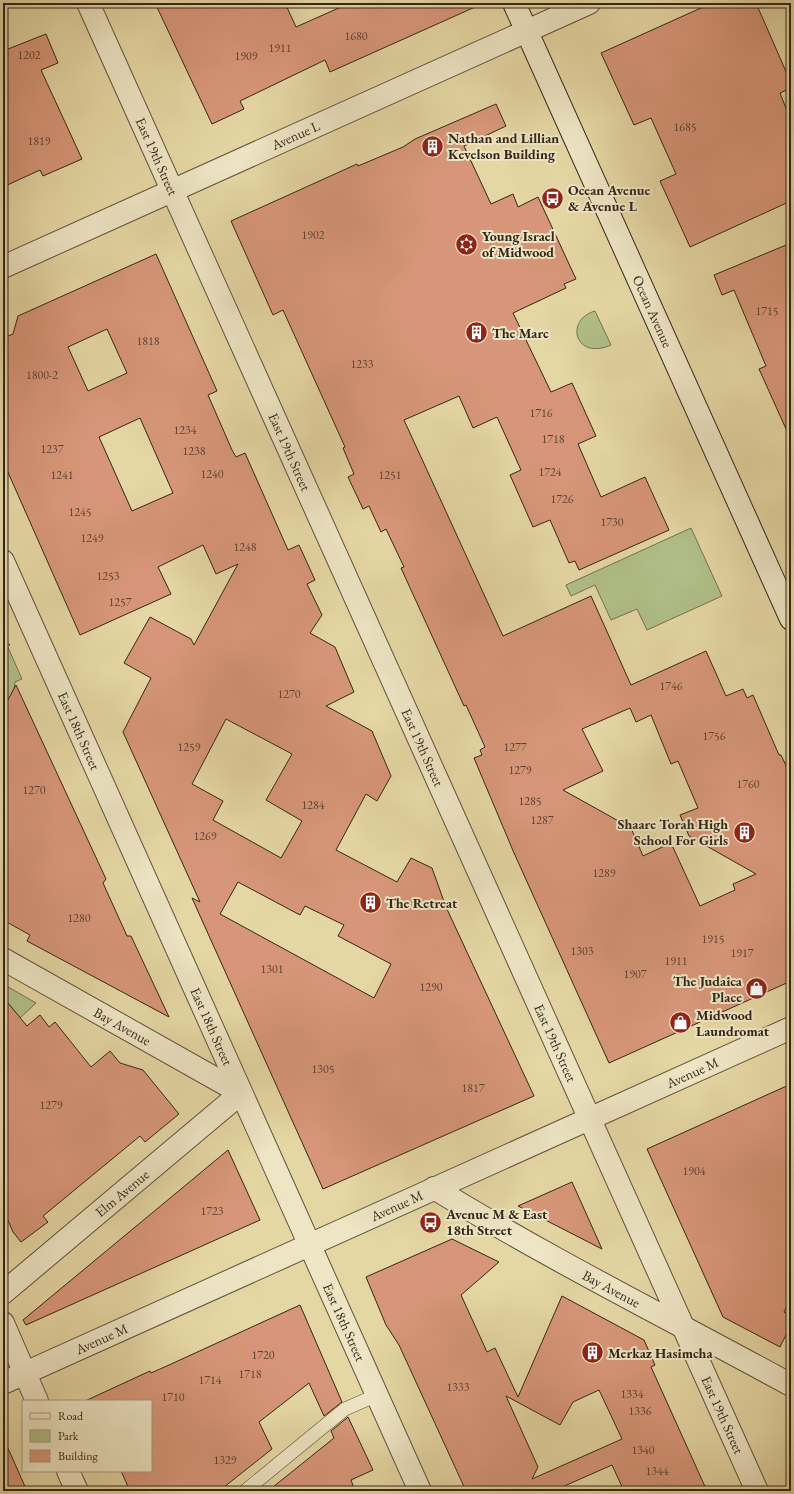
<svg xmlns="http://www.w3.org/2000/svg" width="794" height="1494" viewBox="0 0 794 1494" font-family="'EB Garamond',serif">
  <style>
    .green { fill: #b1bf88; stroke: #727250 }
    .building { fill: #d79679; stroke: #342618; fill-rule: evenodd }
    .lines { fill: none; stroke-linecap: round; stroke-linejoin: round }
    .lane-casing { stroke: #60523b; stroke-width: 14 }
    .street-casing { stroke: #60523b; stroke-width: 24 }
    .secondary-casing { stroke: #342618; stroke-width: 24 }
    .path { stroke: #342618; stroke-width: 2.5; stroke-dasharray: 1 2; stroke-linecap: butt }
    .lane { stroke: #eee5c4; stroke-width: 13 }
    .street { stroke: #eee5c4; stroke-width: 22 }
    .secondary { stroke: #eee5c4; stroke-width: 22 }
    .labels { text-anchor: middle; stroke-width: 4; stroke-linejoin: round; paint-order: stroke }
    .number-label { font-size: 12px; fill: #5d4230 }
    .street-label { font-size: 14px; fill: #342618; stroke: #eee5c4 }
    .poi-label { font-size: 14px; font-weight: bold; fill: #342618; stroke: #eee5c4; text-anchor: start }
  </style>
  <rect width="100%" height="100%" fill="#e5d7a4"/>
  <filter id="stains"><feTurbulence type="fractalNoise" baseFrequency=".005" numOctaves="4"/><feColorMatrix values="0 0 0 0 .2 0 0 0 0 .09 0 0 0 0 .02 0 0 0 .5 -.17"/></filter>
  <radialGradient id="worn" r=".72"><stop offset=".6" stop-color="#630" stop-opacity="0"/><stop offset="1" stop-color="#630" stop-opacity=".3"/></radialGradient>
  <g class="green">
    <path d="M595 311 611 345C575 361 564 320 595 311Z"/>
    <path d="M691 528 722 596 647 630 637 609 611 620 595 585 571 596 566 585Z"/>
    <path d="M3 636 22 679 15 682 14 689 3 709Z"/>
    <path d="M3 984 36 1003 20 1018 3 997Z"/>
  </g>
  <g class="building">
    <path d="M155 3H285L296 27 350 3H484L330 72 325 60 240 101 244 109 212 124Z"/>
    <path d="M712 3H756L791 83V88L780 93 791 121V201L690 247 660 181 676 174 651 118 634 125 601 53Z"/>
    <path d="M46 34 58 63 41 70 82 159 43 176 40 170 3 187V51Z"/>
    <path d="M496 104 506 126 464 146 491 204 513 194 518 207 538 197 576 279 564 284 566 288 513 313 551 392 572 383 596 436 578 444 601 497 645 477 669 530 579 570 575 561 569 563 550 520 533 527 510 475 521 470 497 417 473 428 459 396 404 420 503 636 591 596 631 685 706 651 726 696 743 689 747 698 753 695 779 755H781L791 776V981L609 1063 514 853 474 758 482 755 480 750 485 747 466 705 464 706 401 568 404 567 386 529 381 532 369 506 363 509 348 477 354 474 343 448 345 447 283 310 273 315 231 221 357 164 358 166 403 147 415 139ZM630 708 636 722 651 715 671 764 678 761 698 808 680 815 689 836 756 874 733 884 735 890 700 906 671 843 643 856 631 828 563 790 603 771 582 729Z"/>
    <path d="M791 243V440L759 369 766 366 734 290 722 295 714 275Z"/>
    <path d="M156 254 217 391 208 395 232 450 236 457 245 453 288 550 299 545 315 580 307 584 322 615 310 633 335 647 354 692 326 706 372 731 391 776 377 801 366 794 336 850 397 882 411 858 432 868 446 907 534 1096 323 1189 192 898 200 902 123 732 151 678 124 663 150 617 191 639 194 645 238 564 216 574 203 545 158 567 171 594 80 635 3 461V338L13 334 18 316ZM107 329 127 373 88 391 68 347ZM140 418 173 493 132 511 99 437ZM226 719 292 754 266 800 302 821 281 858 213 820 223 801 192 784ZM238 882 300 915 305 906 344 925 338 936 391 964 374 998 220 914Z"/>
    <path d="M16 685 106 879 103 883 127 936H131L169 1017 27 941 30 935 3 920V709Z"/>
    <path d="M3 997 27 1026 40 1015 49 1027 55 1022 91 1067 110 1051 120 1063 143 1070 179 1114 145 1142 140 1136 43 1216 48 1222 21 1242 13 1232 3 1209Z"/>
    <path d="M791 1084V1299L784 1312 791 1316V1325L780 1347 723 1317 647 1149Z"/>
    <path d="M228 1150 260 1220 26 1325 23 1320Z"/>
    <path d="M572 1182 602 1249 518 1206Z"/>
    <path d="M452 1239 499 1262 461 1295 487 1352 495 1348 518 1397 562 1296 644 1340 655 1365 651 1367 707 1491H624L612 1465 553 1491H466L399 1345 386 1325 366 1277ZM599 1390 622 1439 532 1479 538 1467 506 1396 560 1425 573 1402Z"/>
    <path d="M300 1305 342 1402 324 1416 309 1383 259 1422 272 1449 219 1491H130L121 1471H151V1401H85L150 1371 151 1373 169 1365Z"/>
    <path d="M348 1417 373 1470 351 1480 355 1491H268L334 1438 331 1431Z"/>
    <path d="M3 1437 27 1491H3Z"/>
  </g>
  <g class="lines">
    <defs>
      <path id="lane" d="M245 1491 345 1409 377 1395"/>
      <g id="street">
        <path id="s1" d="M88 3 757 1491"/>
        <path id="s2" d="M3 267 589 3"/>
        <path id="s3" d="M3 561 420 1491"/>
        <path id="s4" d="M3 959 241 1093 3 1293"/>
        <path id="s5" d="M434 1188C550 1259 672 1320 791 1385"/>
        <path d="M3 1323 37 1401"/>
        <path id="s6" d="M3 1383 791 1028"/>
        <path d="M68 1471 77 1491"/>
      </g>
      <g id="secondary">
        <path id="s7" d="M514 3 791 619"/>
      </g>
    </defs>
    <use href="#lane" class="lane-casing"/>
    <use href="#street" class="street-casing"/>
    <use href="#secondary" class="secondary-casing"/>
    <path class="path" d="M3 647 11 644"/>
    <use href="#lane" class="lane"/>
    <use href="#street" class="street"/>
    <use href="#secondary" class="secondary"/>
  </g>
  <defs>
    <symbol id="building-disc" viewBox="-11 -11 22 22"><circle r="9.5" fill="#8f2418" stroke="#eee5c4"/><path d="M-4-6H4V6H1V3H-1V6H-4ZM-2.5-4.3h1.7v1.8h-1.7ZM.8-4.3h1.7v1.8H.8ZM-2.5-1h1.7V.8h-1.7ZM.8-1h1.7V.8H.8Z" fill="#fff"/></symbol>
    <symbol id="bus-disc" viewBox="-11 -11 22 22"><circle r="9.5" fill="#8f2418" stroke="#eee5c4"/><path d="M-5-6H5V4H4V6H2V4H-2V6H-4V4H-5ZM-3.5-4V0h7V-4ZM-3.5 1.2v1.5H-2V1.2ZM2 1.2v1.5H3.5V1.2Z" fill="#fff"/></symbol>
    <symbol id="synagogue-disc" viewBox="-11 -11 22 22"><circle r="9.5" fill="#8f2418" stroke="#eee5c4"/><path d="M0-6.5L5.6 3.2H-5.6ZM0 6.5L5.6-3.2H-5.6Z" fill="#fff"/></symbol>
    <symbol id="shop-disc" viewBox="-11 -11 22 22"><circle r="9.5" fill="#8f2418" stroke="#eee5c4"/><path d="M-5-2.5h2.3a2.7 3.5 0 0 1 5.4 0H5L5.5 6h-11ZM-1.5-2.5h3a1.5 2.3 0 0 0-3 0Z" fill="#fff"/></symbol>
  </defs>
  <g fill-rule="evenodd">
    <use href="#building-disc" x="420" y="134" width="25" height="25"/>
    <use href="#bus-disc" x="540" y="186" width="25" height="25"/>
    <use href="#synagogue-disc" x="454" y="232" width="25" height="25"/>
    <use href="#building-disc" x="464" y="320" width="25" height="25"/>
    <use href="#building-disc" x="732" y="820" width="25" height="25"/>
    <use href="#building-disc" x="358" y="890" width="25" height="25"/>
    <use href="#shop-disc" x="744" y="976" width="25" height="25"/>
    <use href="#shop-disc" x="668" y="1010" width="25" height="25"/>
    <use href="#bus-disc" x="418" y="1210" width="25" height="25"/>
    <use href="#building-disc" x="580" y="1340" width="25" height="25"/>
  </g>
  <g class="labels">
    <g class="number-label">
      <text x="356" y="40">1680</text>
      <text x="280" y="52">1911</text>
      <text x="29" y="59">1202</text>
      <text x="246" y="60">1909</text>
      <text x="685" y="131">1685</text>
      <text x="39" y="145">1819</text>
      <text x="313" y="239">1902</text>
      <text x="767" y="315">1715</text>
      <text x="148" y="345">1818</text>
      <text x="362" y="368">1233</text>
      <text x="42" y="379">1800-2</text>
      <text x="541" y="417">1716</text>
      <text x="185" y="434">1234</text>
      <text x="553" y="443">1718</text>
      <text x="52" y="453">1237</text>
      <text x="194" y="455">1238</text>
      <text x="550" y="476">1724</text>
      <text x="212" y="478">1240</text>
      <text x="62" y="479">1241</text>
      <text x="390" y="479">1251</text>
      <text x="562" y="503">1726</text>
      <text x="80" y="516">1245</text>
      <text x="612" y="526">1730</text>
      <text x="92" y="542">1249</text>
      <text x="245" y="551">1248</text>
      <text x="108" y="580">1253</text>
      <text x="120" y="606">1257</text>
      <text x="671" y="690">1746</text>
      <text x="289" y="698">1270</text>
      <text x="714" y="740">1756</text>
      <text x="189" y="751">1259</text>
      <text x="515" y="751">1277</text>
      <text x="520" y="774">1279</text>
      <text x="748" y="788">1760</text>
      <text x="34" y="794">1270</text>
      <text x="530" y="805">1285</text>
      <text x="313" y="809">1284</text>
      <text x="542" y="824">1287</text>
      <text x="205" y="840">1269</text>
      <text x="604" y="877">1289</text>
      <text x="79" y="922">1280</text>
      <text x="713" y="943">1915</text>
      <text x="582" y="955">1303</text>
      <text x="742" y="957">1917</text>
      <text x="676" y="965">1911</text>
      <text x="272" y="973">1301</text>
      <text x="635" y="978">1907</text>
      <text x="431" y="991">1290</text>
      <text x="323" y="1073">1305</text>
      <text x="473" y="1092">1817</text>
      <text x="51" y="1109">1279</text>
      <text x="694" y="1175">1904</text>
      <text x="212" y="1215">1723</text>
      <text x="263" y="1359">1720</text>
      <text x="250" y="1378">1718</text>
      <text x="210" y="1384">1714</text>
      <text x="458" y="1391">1333</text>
      <text x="632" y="1398">1334</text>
      <text x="173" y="1401">1710</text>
      <text x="640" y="1415">1336</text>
      <text x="643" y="1454">1340</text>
      <text x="225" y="1464">1329</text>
      <text x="657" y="1475">1344</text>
    </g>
    <g class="street-label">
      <text dy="5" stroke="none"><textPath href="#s2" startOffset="321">Avenue L</textPath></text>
      <text dy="5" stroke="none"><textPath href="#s1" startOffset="168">East 19th Street</textPath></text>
      <text dy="5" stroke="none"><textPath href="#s7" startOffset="338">Ocean Avenue</textPath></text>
      <text dy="5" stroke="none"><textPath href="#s1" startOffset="492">East 19th Street</textPath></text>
      <text dy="5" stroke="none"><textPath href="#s3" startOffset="186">East 18th Street</textPath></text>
      <text dy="5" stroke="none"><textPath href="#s1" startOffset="816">East 19th Street</textPath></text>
      <text dy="5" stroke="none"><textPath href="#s4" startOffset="137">Bay Avenue</textPath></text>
      <text dy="5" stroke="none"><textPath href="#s3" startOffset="510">East 18th Street</textPath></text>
      <text dy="5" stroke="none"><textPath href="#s1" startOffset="1140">East 19th Street</textPath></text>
      <text dy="5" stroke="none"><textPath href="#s6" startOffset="756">Avenue M</textPath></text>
      <text transform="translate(122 1193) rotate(-40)" y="5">Elm Avenue</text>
      <text dy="5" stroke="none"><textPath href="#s6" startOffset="432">Avenue M</textPath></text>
      <text dy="5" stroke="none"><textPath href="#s5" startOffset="204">Bay Avenue</textPath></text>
      <text dy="5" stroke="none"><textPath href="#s3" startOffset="834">East 18th Street</textPath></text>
      <text dy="5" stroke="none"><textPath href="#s6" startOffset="108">Avenue M</textPath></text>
      <text dy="5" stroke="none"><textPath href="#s1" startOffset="1548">East 19th Street</textPath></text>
    </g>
    <g class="poi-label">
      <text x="448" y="143">Nathan and Lillian<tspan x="448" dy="16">Kevelson Building</tspan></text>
      <text x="568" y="195">Ocean Avenue<tspan x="568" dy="16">&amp; Avenue L</tspan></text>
      <text x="482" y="241">Young Israel<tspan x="482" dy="16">of Midwood</tspan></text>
      <text x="492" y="338">The Marc</text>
      <text x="728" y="829" text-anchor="end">Shaare Torah High<tspan x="728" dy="16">School For Girls</tspan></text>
      <text x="386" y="908">The Retreat</text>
      <text x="742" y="986" text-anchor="end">The Judaica<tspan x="742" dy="16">Place</tspan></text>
      <text x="696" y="1020">Midwood<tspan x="696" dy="16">Laundromat</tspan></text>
      <text x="446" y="1219">Avenue M &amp; East<tspan x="446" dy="16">18th Street</tspan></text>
      <text x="608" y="1358">Merkaz Hasimcha</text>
    </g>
  </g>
  <rect width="794" height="1494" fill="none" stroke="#e5d7a4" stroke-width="16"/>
  <rect x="4" y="4" width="786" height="1486" fill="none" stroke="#342618" stroke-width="2"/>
  <rect x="8" y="8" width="778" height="1478" fill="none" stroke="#342618"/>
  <rect x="22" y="1400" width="130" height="72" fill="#eee5c4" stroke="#a4997f"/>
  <rect x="30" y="1413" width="20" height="6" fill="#eee5c4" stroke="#a4997f"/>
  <text x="58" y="1420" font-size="12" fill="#342618">Road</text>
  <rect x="30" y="1430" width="20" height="12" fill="#b1bf88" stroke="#a4997f"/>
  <text x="58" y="1440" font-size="12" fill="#342618">Park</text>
  <rect x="30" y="1450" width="20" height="12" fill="#d79679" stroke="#a4997f"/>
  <text x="58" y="1460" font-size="12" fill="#342618">Building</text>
  <rect width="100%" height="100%" filter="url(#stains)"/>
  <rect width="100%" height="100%" fill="url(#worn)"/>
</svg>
